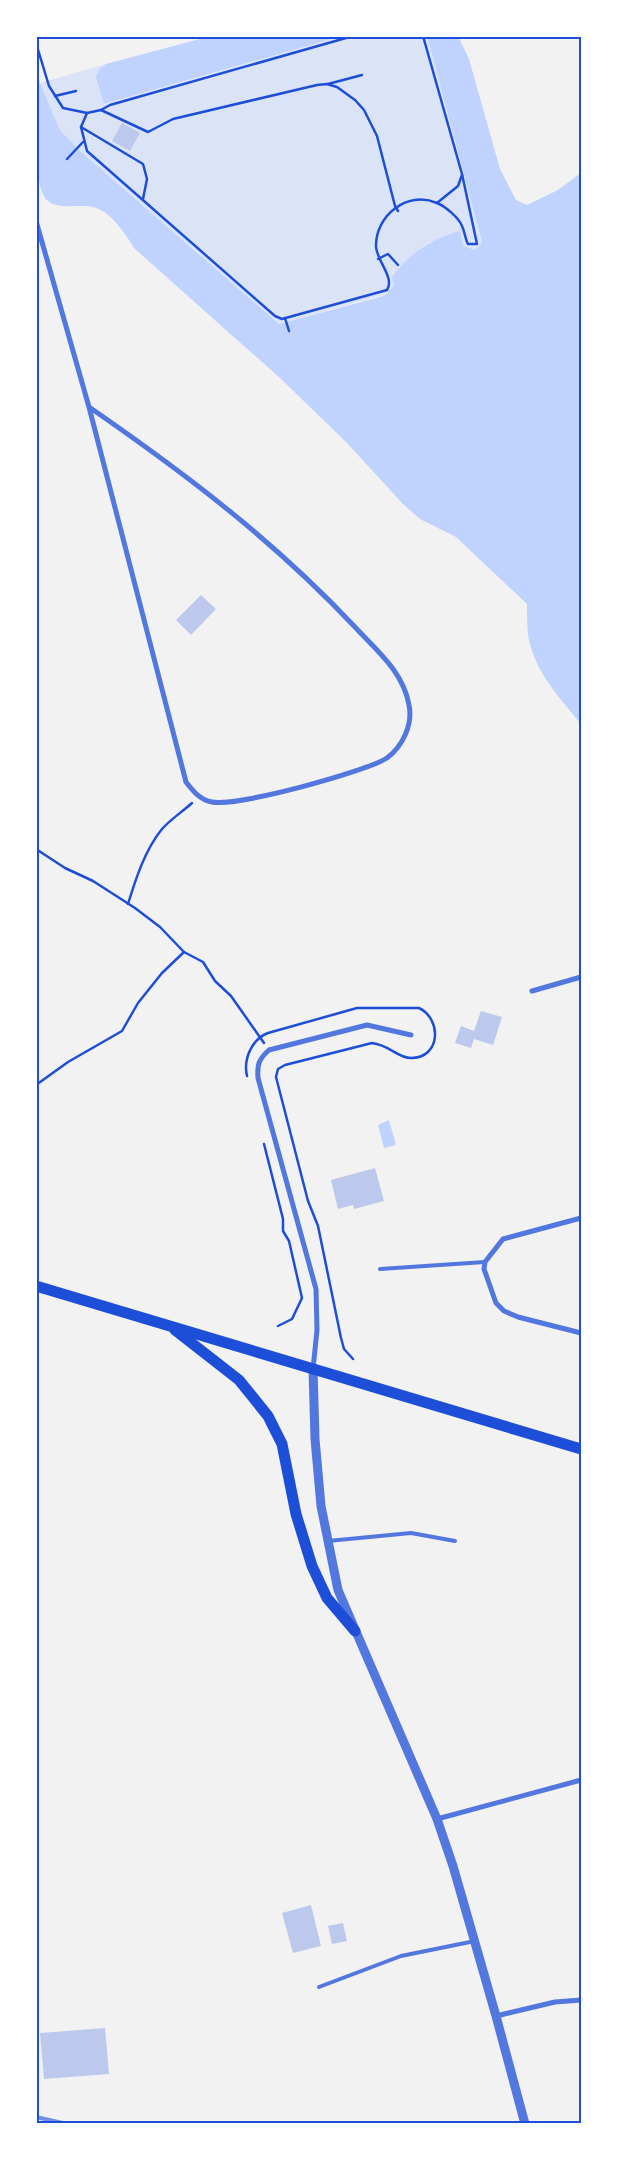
<svg xmlns="http://www.w3.org/2000/svg" width="617" height="2160" viewBox="0 0 617 2160" font-family="Georgia,serif">
  <style>
    .green { fill: #dbe4f7 }
    .water { fill: #bfd3fe }
    .building { fill: #bdc9ec }
    .lines { fill: none; stroke-linecap: round; stroke-linejoin: round }
    .path { stroke: #1d4ed8; stroke-width: 2.5 }
    .service { stroke: #5277de; stroke-width: 4 }
    .minor { stroke: #5277de; stroke-width: 5 }
    .tertiary { stroke: #5277de; stroke-width: 9 }
    .primary { stroke: #1d4ed8; stroke-width: 11 }
    .rail { stroke: #7290e2; stroke-width: 4 }
    .neatline { fill: none; stroke: #1d4ed8; stroke-width: 2 }
  </style>
  <rect width="100%" height="100%" fill="#f2f2f2"/>
  <path class="green" d="M342 36H427L482 242 475 250 430 242 399 267 394 285 387 294 279 324 80 151 60 130 40 83 106 64 100 68 105 104Z"/>
  <g class="water">
    <path d="M211 36H342L104 104 96 77 100 68 106 64Z"/>
    <path d="M427 36H458L469 59 500 169 516 200 527 205 558 190 581 173V724C559 697 534 671 528 635 527 625 527 614 527 604L456 537 420 519 403 504 346 442 280 378 135 249C126 235 111 211 93 207 80 204 59 210 48 201 30 187 36 92 36 67L40 83 60 130 80 151 279 324 380 297 387 294 394 285 392 277C409 253 432 239 460 231L463 246 475 250 482 242Z"/>
    <path d="M389 1120 396 1145 384 1148 378 1125Z"/>
  </g>
  <g class="building">
    <path d="M122 123 140 133 130 151 112 141Z"/>
    <path d="M201 595 216 609 191 635 176 620Z"/>
    <path d="M481 1011 502 1017 493 1045 474 1039 471 1048 455 1043 461 1026 474 1031Z"/>
    <path d="M375 1168 384 1201 354 1209 353 1205 338 1209 331 1180Z"/>
    <path d="M311 1905 321 1946 293 1953 282 1913Z"/>
    <path d="M343 1923 347 1941 332 1944 328 1926Z"/>
    <path d="M105 2028 109 2074 44 2079 40 2033Z"/>
  </g>
  <g class="lines">
    <g class="path">
      <path d="M36 43 49 86 63 108 87 113 101 110 148 132 173 119 317 85 327 84 337 87 355 100 364 110 377 136 395 206 398 211"/>
      <path d="M328 84 362 75"/>
      <path d="M55 96 76 91"/>
      <path d="M101 110 110 105 353 36"/>
      <path d="M87 113 81 127 87 151 275 316 282 319 387 290C395 278 377 261 376 247 375 216 407 190 437 203 445 206 459 218 462 226 465 232 465 239 468 244H477L462 174 423 36"/>
      <path d="M81 127 143 164 147 179 143 199"/>
      <path d="M67 159 83 142"/>
      <path d="M437 203 458 186 462 175"/>
      <path d="M378 259 388 254 398 265"/>
      <path d="M285 318 289 331"/>
      <path d="M36 849 65 868 93 881 135 908 160 927 184 952 203 962 215 981 231 996 264 1043"/>
      <path d="M128 904C136 878 145 850 162 829 171 819 182 812 192 803"/>
      <path d="M247 1076C243 1059 252 1039 268 1033L357 1008H419C442 1019 441 1058 411 1058 397 1058 390 1045 372 1043L285 1065 278 1069 276 1077 308 1201 318 1226 341 1338 344 1349 353 1359"/>
      <path d="M36 1085 68 1062 122 1031 138 1003 162 973 184 952"/>
      <path d="M264 1144 283 1219V1231L289 1241 302 1298 292 1319 278 1326"/>
    </g>
    <g class="service">
      <path d="M380 1269 485 1262"/>
      <path d="M328 1541 411 1533 455 1541"/>
      <path d="M319 1987 401 1956 475 1941"/>
    </g>
    <g class="minor">
      <path d="M36 221 89 407 186 782C193 791 200 800 212 802 237 807 365 772 387 758 403 746 413 724 409 705 403 671 376 650 354 626 273 540 186 474 89 407"/>
      <path d="M532 991 581 977"/>
      <path d="M581 1218 503 1239 485 1262 484 1269 496 1303 504 1311 518 1317 581 1333"/>
      <path d="M313 1369 317 1330 316 1289 258 1078C257 1064 259 1059 269 1050L367 1025 411 1035"/>
      <path d="M437 1819 581 1780"/>
      <path d="M496 2016 555 2002 581 2000"/>
    </g>
    <path class="tertiary" d="M313 1369 315 1439 321 1506 338 1590 437 1819 453 1866 496 2016 525 2124"/>
    <g class="primary">
      <path d="M36 1286 581 1449"/>
      <path d="M175 1330 239 1380 268 1416 282 1444 296 1514 312 1566 327 1598 355 1631"/>
    </g>
    <path class="rail" d="M36 2117 67 2124"/>
  </g>
  <rect width="617" height="2160" fill="none" stroke="#ffffff" stroke-width="75"/>
  <rect x="38" y="38" width="542" height="2084" class="neatline"/>
</svg>
